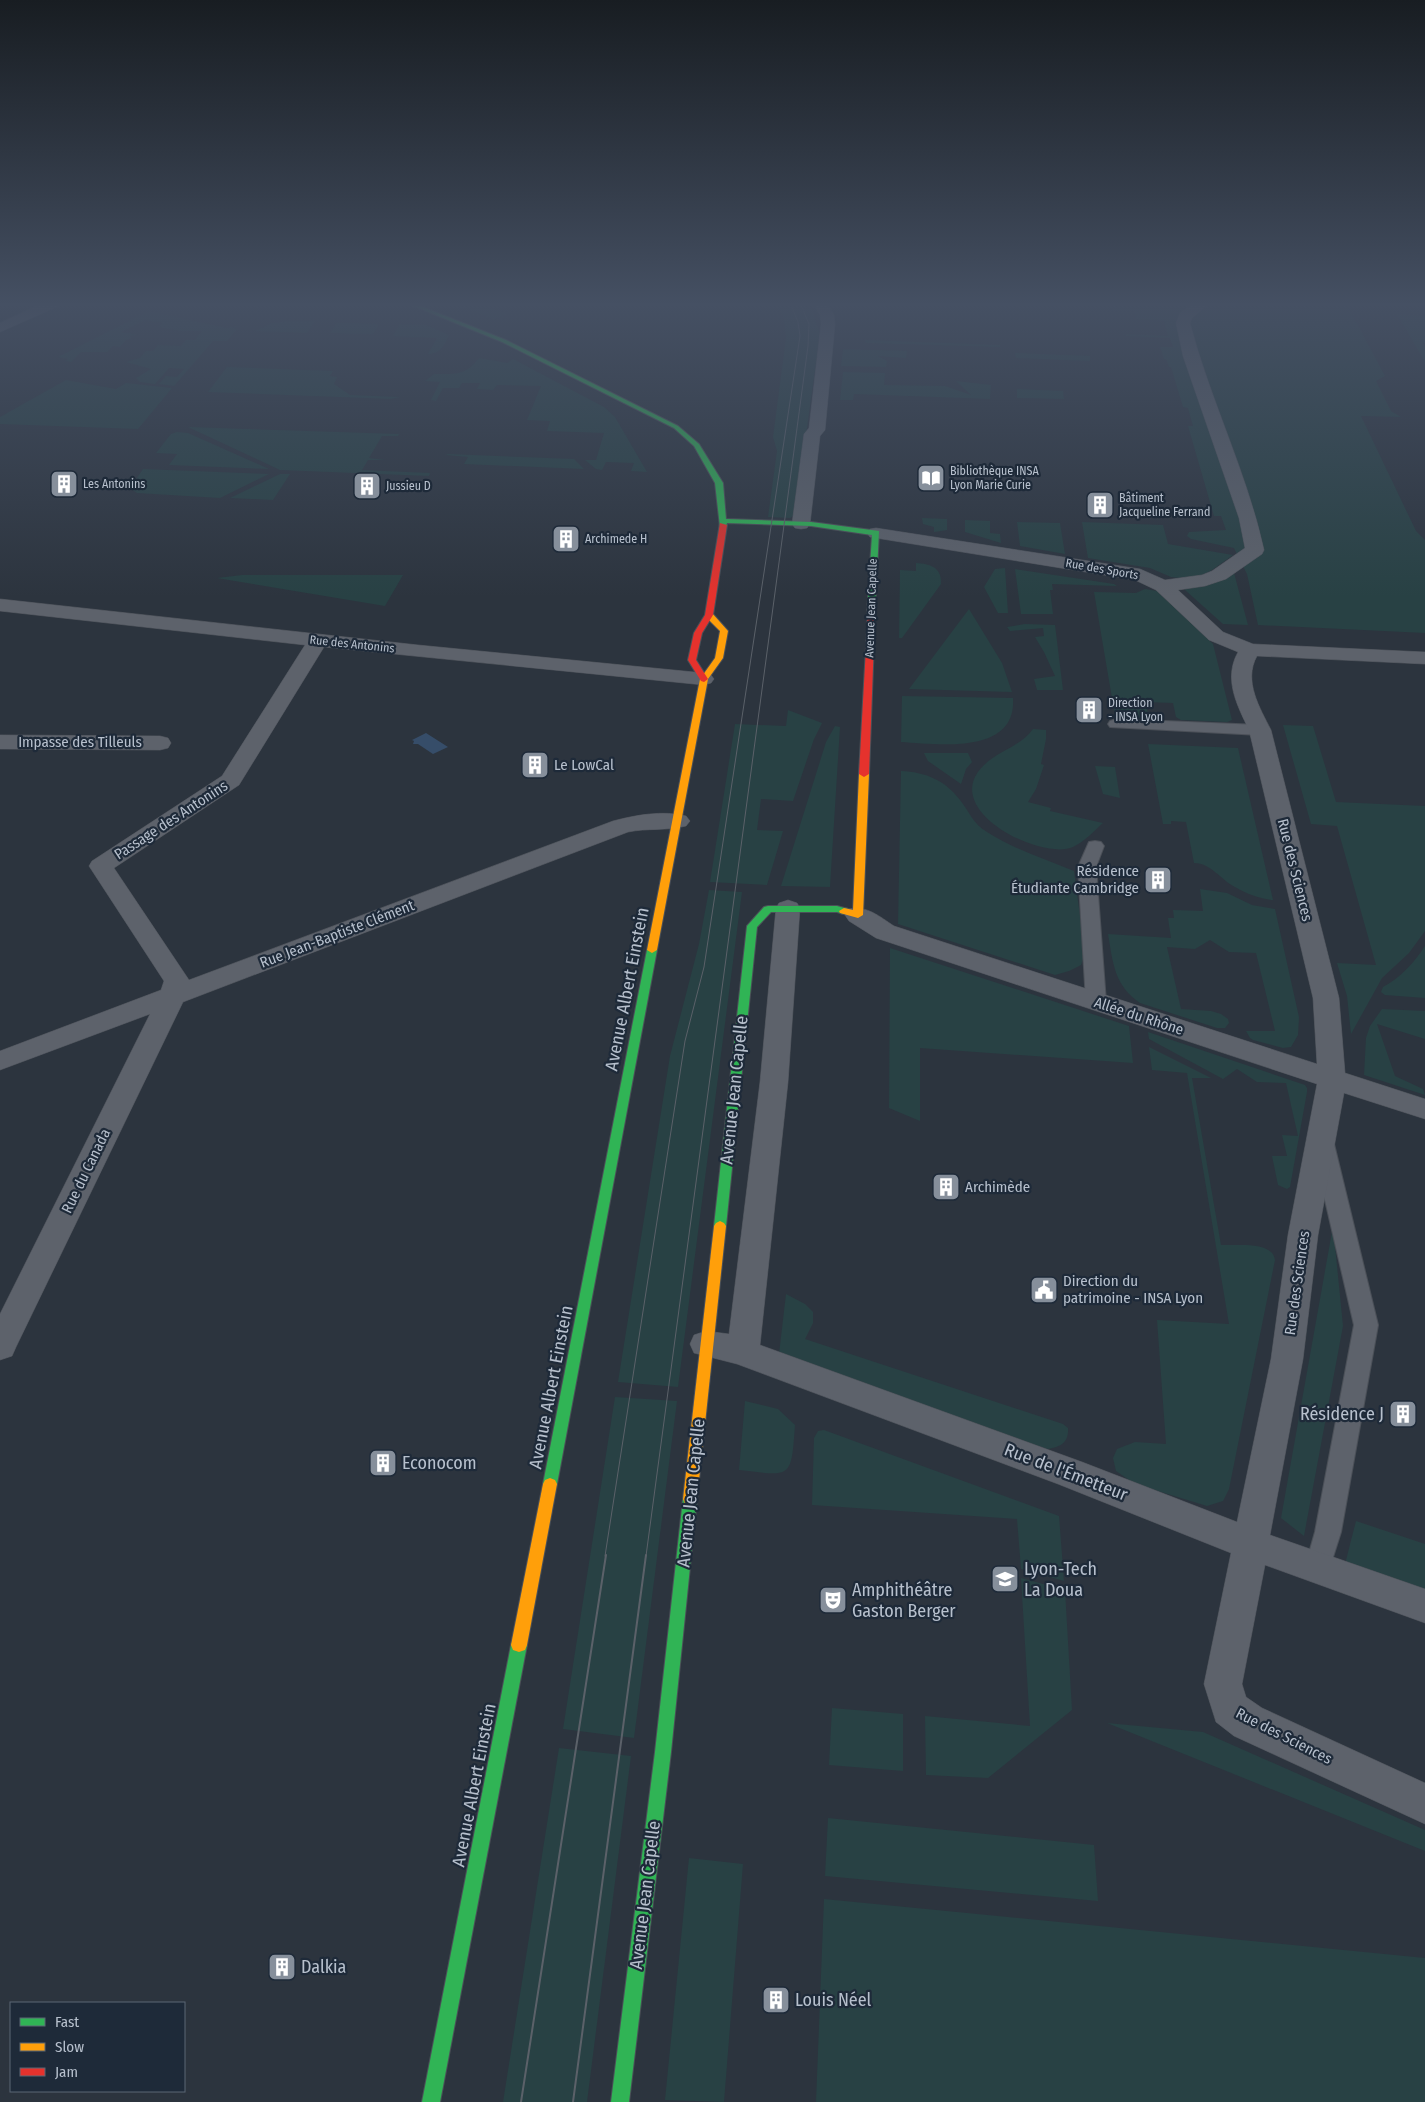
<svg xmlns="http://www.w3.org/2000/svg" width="1425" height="2102" viewBox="0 0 1425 2102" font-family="'Fira Sans Condensed',sans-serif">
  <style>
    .green { fill: #284144 }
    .water { fill: #364d69 }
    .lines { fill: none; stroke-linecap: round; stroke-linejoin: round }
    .lane-casing { stroke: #4b5058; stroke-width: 2 }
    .street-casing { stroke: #4b5058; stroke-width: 1 }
    .fast-casing { stroke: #4b5058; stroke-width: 2 }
    .slow-casing { stroke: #4b5058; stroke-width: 2 }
    .jam-casing { stroke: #4b5058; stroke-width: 2 }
    .lane { fill: #5d626b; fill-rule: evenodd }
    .street { fill: #5d626b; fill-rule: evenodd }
    .fast { fill: #30b455; fill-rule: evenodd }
    .slow { fill: #ff9f0a; fill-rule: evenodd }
    .jam { fill: #e5322d; fill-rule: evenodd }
    .tram-far1 { stroke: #5b6169; stroke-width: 1 }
    .tram { stroke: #5b6169; stroke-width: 2 }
    .labels { text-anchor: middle; stroke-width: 4.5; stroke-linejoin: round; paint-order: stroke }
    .far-poi-label { font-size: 12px; fill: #b7c0cd; stroke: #1e2a39; text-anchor: start }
    .far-street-label { font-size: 12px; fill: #b7c0cd; stroke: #1e2a39 }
    .street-label { font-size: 15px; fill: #b7c0cd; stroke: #1e2a39 }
    .poi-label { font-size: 15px; fill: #b7c0cd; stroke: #1e2a39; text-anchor: start }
    .near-street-label { font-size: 18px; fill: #b7c0cd; stroke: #1e2a39 }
    .near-poi-label { font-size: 18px; fill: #b7c0cd; stroke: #1e2a39; text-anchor: start }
  </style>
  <rect width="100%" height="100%" fill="#2c343e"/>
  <g class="green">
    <path d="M452 303H477L507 314 494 319Z"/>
    <path d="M777 303H809L820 333 795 515 790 518 768 517 777 451 773 437 786 338 784 318Z"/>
    <path d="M1061 303H1130L1159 307V305L1146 303H1346L1385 376 1376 381 1391 411 1401 417 1361 416 1416 531 1425 540V633L1258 625 1247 574 1234 548 1191 539 1187 536 1189 532 1226 530 1221 516H1214L1188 426H1193L1188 408 1183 407 1171 367H1169L1166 359H1164L1160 347H1173L1170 338 1126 336V334L1168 336 1164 321 1136 319 1134 311H1112L1110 306Z"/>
    <path d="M149 311 226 328 239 326 233 328 237 329 227 341H213L174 386 159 384 166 376 177 377 184 369 169 368 155 384 140 382 136 378 151 369 126 362 140 358 146 351H153L158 345 181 346 186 340H195L202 331H180L158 327 163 323 145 320 121 332 138 335 130 336 132 338 126 340 120 347 113 346 107 352H81L71 362 65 361 68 359 58 357Z"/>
    <path d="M1397 314 1425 316V343H1423L1425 347V362Z"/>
    <path d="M290 321H315L307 333 255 331 272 323Z"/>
    <path d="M337 323 379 324 373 334 330 333Z"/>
    <path d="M400 324 426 325 449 335C444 345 441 354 428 354L437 338 393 336Z"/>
    <path d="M865 340 1000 345V347L866 343Z"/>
    <path d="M843 349 907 351 906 358 878 356 887 361 886 367 841 366Z"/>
    <path d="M1015 353 1090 356V361L1016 358Z"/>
    <path d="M479 358 507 363 513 359 604 407 615 417 647 472 631 471 634 463 606 462 602 470 596 469 585 460H596L604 433 547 431 550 421 527 420 541 386 497 385 493 390 477 389 480 383H462L459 388H443L436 401 431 400 440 382 425 381 434 374C456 374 465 376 479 358Z"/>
    <path d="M227 367 333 371 330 376 337 377 334 384 350 395 400 397 391 399 208 392Z"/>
    <path d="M843 372 885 373 884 385 945 386 971 395 956 381 991 385 990 399 854 394 853 400H840Z"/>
    <path d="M66 380 116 389 126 383 172 388 138 429 0 424V417Z"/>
    <path d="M1017 389 1063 391 1064 399 1017 398Z"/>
    <path d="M188 427 399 434 398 436H382L369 458 385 460H368L362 470 430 473 429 476 280 470Z"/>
    <path d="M177 432 188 433 269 469 169 465 177 454 156 453 171 434Z"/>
    <path d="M448 454 574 459 584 469 464 464 468 457 446 455Z"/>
    <path d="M143 469 269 474 220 498 137 493 130 488Z"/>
    <path d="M280 474H290L273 500 230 498Z"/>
    <path d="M922 518 947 519V530L934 532V527L923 524Z"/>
    <path d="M965 520 990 521V533L1000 534 1001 543 965 532Z"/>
    <path d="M1017 522 1060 523 1065 554 1020 546Z"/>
    <path d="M1082 522 1163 525 1168 544 1233 555 1212 570 1200 576 1189 579 1171 577 1150 568 1088 558Z"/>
    <path d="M916 563C930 564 942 567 941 584L902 638H899L900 570 916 571Z"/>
    <path d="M1005 568 1008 613H998L984 587 995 569Z"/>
    <path d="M1015 569 1114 584 1117 586 1052 584 1053 590H1050L1053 614H1021Z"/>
    <path d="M1234 573 1248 625 1223 624 1184 589 1211 584Z"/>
    <path d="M242 575H403L385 606 217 578Z"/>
    <path d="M1145 589 1157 591 1213 644 1232 720 1227 722 1181 720 1176 717 1173 703 1146 702 1148 715 1144 718 1115 716 1094 592 1136 593Z"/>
    <path d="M969 609 1002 663 1012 692 909 689Z"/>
    <path d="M1025 624 1055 625 1063 690H1037L1034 679 1055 676 1044 652 1035 637 1044 636 1043 628 1010 631 1007 627Z"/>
    <path d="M902 696 1013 698C1017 756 936 744 901 742Z"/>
    <path d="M788 710 822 723 814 739 793 801 761 799 757 830 783 831 767 885 710 882 735 724 786 726Z"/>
    <path d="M1283 725 1313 726 1336 802 1425 806V931L1409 953 1382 978 1351 1034 1347 996 1337 963 1376 965 1337 826 1311 824Z"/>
    <path d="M835 726 840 727 830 887 781 886 826 742Z"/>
    <path d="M1033 729 1046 730V739L1041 764 1044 765 1036 789 1028 802 1051 808 1050 811 1103 823C1094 831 1084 842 1073 847 1044 860 955 818 975 777 987 753 1018 750 1033 729Z"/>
    <path d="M1148 744 1238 748 1273 900C1260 899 1247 894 1235 887 1221 880 1211 863 1194 863L1186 822 1171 821V824H1163Z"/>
    <path d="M924 753H968L972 762 966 769 961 784 928 761Z"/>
    <path d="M1095 766 1115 767 1120 798 1103 794Z"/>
    <path d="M901 771C925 772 945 780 960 800 969 811 973 824 987 832 1013 849 1045 859 1074 871L1085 953 1081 965 1069 971 1055 975 898 924Z"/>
    <path d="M1200 889 1227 893 1252 905 1275 909 1299 1017 1298 1035 1291 1047 1283 1048 1253 1040 1250 1038 1246 1031H1275L1256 953 1229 952 1210 940 1195 949 1167 947 1181 1009 1211 1011 1221 1014 1228 1019 1229 1023 1225 1028H1217L1140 1003C1114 985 1113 963 1108 934L1171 938 1168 918H1174L1173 910 1203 911Z"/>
    <path d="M709 890 742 892 678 1387 618 1382 670 1056 699 944Z"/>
    <path d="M1425 946V998L1385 995 1381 992 1383 987C1399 979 1415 962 1425 946Z"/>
    <path d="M890 948 1129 1026 1133 1063 920 1048V1121L889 1108Z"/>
    <path d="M1382 1009 1425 1011V1039L1377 1024 1395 1076 1423 1089 1425 1095 1364 1075 1366 1038 1370 1026Z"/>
    <path d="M1148 1032 1305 1085 1307 1088V1092L1290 1187 1287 1189 1278 1185 1272 1156H1287L1282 1135 1298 1136 1286 1083 1257 1082 1237 1069 1223 1079 1149 1039Z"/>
    <path d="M1149 1047 1211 1078H1192L1221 1245C1236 1246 1272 1240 1275 1260L1229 1489 1223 1501 1207 1506 1135 1484 1116 1471 1113 1458 1117 1449 1135 1442 1166 1444 1157 1320 1229 1324 1187 1073 1152 1070Z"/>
    <path d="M1333 1226 1343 1326 1304 1536 1281 1518Z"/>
    <path d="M786 1294 805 1304 813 1312V1323L805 1339 1063 1424 1068 1428C1069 1443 1060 1447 1047 1449L779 1354Z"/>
    <path d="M615 1397 677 1401 634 1738 563 1729Z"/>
    <path d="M745 1401 778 1409 795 1425C791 1480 792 1476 739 1470Z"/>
    <path d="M824 1430 1059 1516 1064 1581 1021 1569 1017 1519 812 1505 814 1438 818 1431Z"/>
    <path d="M1356 1521 1425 1544V1592L1344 1568Z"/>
    <path d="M1021 1578 1065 1590 1072 1710 988 1778 926 1775 925 1716 1030 1726Z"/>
    <path d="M832 1708 903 1714V1771L829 1765Z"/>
    <path d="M1107 1723 1203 1732 1425 1830V1851Z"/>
    <path d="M559 1748 631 1756 587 2102H503Z"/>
    <path d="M828 1818 1094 1845 1098 1901 825 1876Z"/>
    <path d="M689 1858 743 1864 724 2102 665 2100Z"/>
    <path d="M824 1899 1425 1958V2102H816Z"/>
  </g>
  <path class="water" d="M426 733 448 747 433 754 418 744H413L414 741 412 740Z"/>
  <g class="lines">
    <defs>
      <g id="lane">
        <path d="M1116 719 1260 725 1266 727 1268 730 1266 733 1260 735 1110 727 1108 724 1110 721Z"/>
        <path d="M1095 841 1101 842 1104 846 1096 867 1106 1002 1103 1007 1096 1008 1089 1007 1086 1002 1078 867 1089 842Z"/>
        <path d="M1323 1136 1330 1139 1334 1144 1378 1325 1341 1532 1327 1576 1318 1579 1309 1576 1305 1567 1315 1532 1354 1325 1312 1144 1316 1139Z"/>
      </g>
      <g id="street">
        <path d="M43 303H61L59 306 0 332V323Z"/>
        <path d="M813 303H827L834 315 835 324 825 430 820 436 810 524 807 528 801 529 795 528 792 524 804 434 809 428 821 324 820 315Z"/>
        <path d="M1194 303H1210L1192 318 1190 323C1210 400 1247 472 1264 550L1262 554 1226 579 1205 586 1178 590 1223 632 1253 644 1425 652V664L1257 656C1243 681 1260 708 1271 730L1339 998 1345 1073 1425 1099V1119L1344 1093 1318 1235 1303 1359 1270 1535 1425 1589V1623L1265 1565 1242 1684 1246 1697 1262 1708 1425 1783V1824L1234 1736 1216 1722 1204 1684 1231 1553 1058 1484 737 1364 694 1353 690 1344 694 1335 706 1331 729 1334 760 1082 776 908 779 903 788 900 797 903 800 908 788 1082 760 1345 1082 1462 1237 1522 1271 1359 1288 1235 1317 1084 876 938 849 921 845 915 849 909C867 905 880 917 894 926L1317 1064 1313 998 1249 730C1237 705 1223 679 1238 652L1209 640 1156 590 1135 580 876 538 870 537 867 533 870 529 876 528 1140 569 1165 580 1202 575 1212 571 1245 548 1239 518 1183 356 1176 323 1180 313Z"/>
        <path d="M0 599 418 645 704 673 711 675 714 679 711 683 704 685 324 647 239 785 114 868 189 980 613 821C636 815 663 810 686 816L690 821 686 826C667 831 647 828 628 832L183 1002 16 1347 12 1356 0 1360V1314L150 1014 0 1070V1051L161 990 164 981 89 866 92 861 222 776 305 645 0 611Z"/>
        <path d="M0 735 160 736 168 738 171 743 168 748 160 750 0 749Z"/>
      </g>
      <g id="fast">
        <path d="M406 303H413L506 340 678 426 699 444 723 483 726 519 811 522 879 531 875 613 871 615 867 613 872 535 811 526 727 523 726 527H720L715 483 694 446 674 428 502 342Z"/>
        <path d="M768 906H837L848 909 849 911 844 914 837 912H771L757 927 726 1226 724 1229H716L714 1226 747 926 764 907Z"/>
        <path d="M652 947 657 950 557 1484 555 1488 550 1490 545 1488 543 1484 647 950Z"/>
        <path d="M690 1493 695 1494 697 1499 671 1752 629 2102H611L655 1752 683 1499 685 1494Z"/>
        <path d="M519 1638 525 1640 527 1645 440 2102H422L511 1645 513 1640Z"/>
      </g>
      <g id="slow">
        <path d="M706 613H712L728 631 723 658 708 679 657 950 652 953 647 950 700 679 715 658 720 631 706 617Z"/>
        <path d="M864 771 869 774 863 915 858 918 840 913 839 911 844 908 853 910 859 774Z"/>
        <path d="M720 1221 724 1223 726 1226 697 1499 695 1504 690 1505 685 1504 683 1499 714 1226 716 1223Z"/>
        <path d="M550 1478 555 1480 557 1484 527 1645 525 1650 519 1652 513 1650 511 1645 543 1484 545 1480Z"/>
      </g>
      <g id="jam">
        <path d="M720 523 727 525 713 615 702 633 696 660 708 679 704 682 701 681 688 660 694 633 705 615Z"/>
        <path d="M868 611 875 613 869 774 864 777 859 774Z"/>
      </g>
    </defs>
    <use href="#lane" class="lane-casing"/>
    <use href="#street" class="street-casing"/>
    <use href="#fast" class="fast-casing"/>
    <use href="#slow" class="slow-casing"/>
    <use href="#jam" class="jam-casing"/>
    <use href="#lane" class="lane"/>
    <use href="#street" class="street"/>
    <use href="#fast" class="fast"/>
    <use href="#slow" class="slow"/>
    <use href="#jam" class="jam"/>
    <g class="tram-far1">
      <path d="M605 1556 685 1041 704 967 800 336 798 322 790 303"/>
      <path d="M646 1556 808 346 809 324 800 303"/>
    </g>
    <g class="tram">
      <path d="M521 2102 606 1555"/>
      <path d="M573 2102 646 1555"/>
    </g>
  </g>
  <linearGradient id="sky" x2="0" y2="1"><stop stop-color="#181d22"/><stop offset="0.51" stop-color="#455063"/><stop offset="1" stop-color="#455063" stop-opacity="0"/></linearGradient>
  <rect width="1425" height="597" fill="url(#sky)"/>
  <defs>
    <symbol id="library-square" viewBox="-11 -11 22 22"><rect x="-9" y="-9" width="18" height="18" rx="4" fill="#868f9b" stroke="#1e2a39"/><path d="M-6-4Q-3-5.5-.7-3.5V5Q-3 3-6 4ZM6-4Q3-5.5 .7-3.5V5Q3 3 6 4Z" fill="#fff"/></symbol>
    <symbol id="building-square" viewBox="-11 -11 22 22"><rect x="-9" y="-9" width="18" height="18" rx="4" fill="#868f9b" stroke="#1e2a39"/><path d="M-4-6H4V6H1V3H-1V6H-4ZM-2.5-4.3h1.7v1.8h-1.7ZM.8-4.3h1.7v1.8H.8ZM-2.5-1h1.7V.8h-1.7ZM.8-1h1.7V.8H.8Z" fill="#fff"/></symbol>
    <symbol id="civic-square" viewBox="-11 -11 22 22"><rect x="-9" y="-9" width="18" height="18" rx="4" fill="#868f9b" stroke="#1e2a39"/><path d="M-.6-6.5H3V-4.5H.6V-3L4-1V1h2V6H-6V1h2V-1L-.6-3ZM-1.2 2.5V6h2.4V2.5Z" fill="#fff"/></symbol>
    <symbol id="university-square" viewBox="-11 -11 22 22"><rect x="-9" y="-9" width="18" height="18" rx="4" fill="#868f9b" stroke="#1e2a39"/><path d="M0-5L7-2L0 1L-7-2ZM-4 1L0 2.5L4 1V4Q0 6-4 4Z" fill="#fff"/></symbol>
    <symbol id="theatre-square" viewBox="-11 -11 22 22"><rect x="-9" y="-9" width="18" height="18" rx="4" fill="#868f9b" stroke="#1e2a39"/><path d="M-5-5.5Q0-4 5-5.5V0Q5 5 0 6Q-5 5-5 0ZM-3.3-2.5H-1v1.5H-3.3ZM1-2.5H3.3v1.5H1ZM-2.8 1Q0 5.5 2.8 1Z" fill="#fff"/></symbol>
  </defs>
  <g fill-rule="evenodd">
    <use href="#library-square" x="915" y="462" width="32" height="32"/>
    <use href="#building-square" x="48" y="468" width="32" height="32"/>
    <use href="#building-square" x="351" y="470" width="32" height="32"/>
    <use href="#building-square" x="1084" y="489" width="32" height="32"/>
    <use href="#building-square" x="550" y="523" width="32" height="32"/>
    <use href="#building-square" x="1073" y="694" width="32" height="32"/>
    <use href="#building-square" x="519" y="749" width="32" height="32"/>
    <use href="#building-square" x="1142" y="864" width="32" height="32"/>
    <use href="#building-square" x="930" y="1171" width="32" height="32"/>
    <use href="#civic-square" x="1028" y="1274" width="32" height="32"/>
    <use href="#building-square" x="1387" y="1398" width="32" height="32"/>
    <use href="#building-square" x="367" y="1447" width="32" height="32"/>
    <use href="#university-square" x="989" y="1563" width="32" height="32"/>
    <use href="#theatre-square" x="817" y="1584" width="32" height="32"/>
    <use href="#building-square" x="266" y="1951" width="32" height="32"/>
    <use href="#building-square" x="760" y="1984" width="32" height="32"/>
  </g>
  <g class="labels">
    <g class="far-poi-label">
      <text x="950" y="475">Bibliothèque INSA<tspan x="950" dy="14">Lyon Marie Curie</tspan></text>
      <text x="83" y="488">Les Antonins</text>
      <text x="386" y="490">Jussieu D</text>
      <text x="1119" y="502">Bâtiment<tspan x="1119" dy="14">Jacqueline Ferrand</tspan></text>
      <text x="585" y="543">Archimede H</text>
      <text x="1108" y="707">Direction<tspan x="1108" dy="14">- INSA Lyon</tspan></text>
    </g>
    <g class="far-street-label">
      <text transform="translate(1102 569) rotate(10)" y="4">Rue des Sports</text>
      <text transform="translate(871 608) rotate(-88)" y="4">Avenue Jean Capelle</text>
      <text transform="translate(352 644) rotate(6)" y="4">Rue des Antonins</text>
    </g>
    <g class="street-label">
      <text x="80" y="747">Impasse des Tilleuls</text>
      <text transform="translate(171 820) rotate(-33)" y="5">Passage des Antonins</text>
      <text transform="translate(1295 870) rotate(76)" y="5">Rue des Sciences</text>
      <text transform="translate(337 934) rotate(-21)" y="5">Rue Jean-Baptiste Clément</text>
      <text transform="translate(1139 1016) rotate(18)" y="5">Allée du Rhône</text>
      <text transform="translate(86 1171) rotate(-64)" y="5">Rue du Canada</text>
      <text transform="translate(1297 1283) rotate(-82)" y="5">Rue des Sciences</text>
      <text transform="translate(1284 1736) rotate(27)" y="5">Rue des Sciences</text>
    </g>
    <g class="poi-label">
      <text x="554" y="770">Le LowCal</text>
      <text x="1139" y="876" text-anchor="end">Résidence<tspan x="1139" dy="17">Étudiante Cambridge</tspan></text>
      <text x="965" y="1192">Archimède</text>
      <text x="1063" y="1286">Direction du<tspan x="1063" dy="17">patrimoine - INSA Lyon</tspan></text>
    </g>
    <g class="near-street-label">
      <text transform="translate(627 989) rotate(-79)" y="6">Avenue Albert Einstein</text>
      <text transform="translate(734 1090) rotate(-84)" y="6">Avenue Jean Capelle</text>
      <text transform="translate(551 1387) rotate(-79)" y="6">Avenue Albert Einstein</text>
      <text transform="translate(1066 1472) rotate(21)" y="6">Rue de l'Émetteur</text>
      <text transform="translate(691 1493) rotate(-84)" y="6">Avenue Jean Capelle</text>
      <text transform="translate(474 1785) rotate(-79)" y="6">Avenue Albert Einstein</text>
      <text transform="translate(645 1895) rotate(-83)" y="6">Avenue Jean Capelle</text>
    </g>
    <g class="near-poi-label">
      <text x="1384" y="1420" text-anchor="end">Résidence J</text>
      <text x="402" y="1469">Econocom</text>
      <text x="1024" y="1575">Lyon-Tech<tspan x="1024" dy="21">La Doua</tspan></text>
      <text x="852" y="1596">Amphithéâtre<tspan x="852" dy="21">Gaston Berger</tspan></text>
      <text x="301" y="1973">Dalkia</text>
      <text x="795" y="2006">Louis Néel</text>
    </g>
  </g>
  <rect x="10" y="2002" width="175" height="90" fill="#1e2a39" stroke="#5b6674"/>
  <rect x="20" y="2018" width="25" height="8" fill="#30b455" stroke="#5b6674"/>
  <text x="55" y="2027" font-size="15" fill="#b7c0cd">Fast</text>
  <rect x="20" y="2043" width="25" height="8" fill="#ff9f0a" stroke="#5b6674"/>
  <text x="55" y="2052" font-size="15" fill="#b7c0cd">Slow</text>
  <rect x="20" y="2068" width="25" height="8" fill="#e5322d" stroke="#5b6674"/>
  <text x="55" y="2077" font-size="15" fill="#b7c0cd">Jam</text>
</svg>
